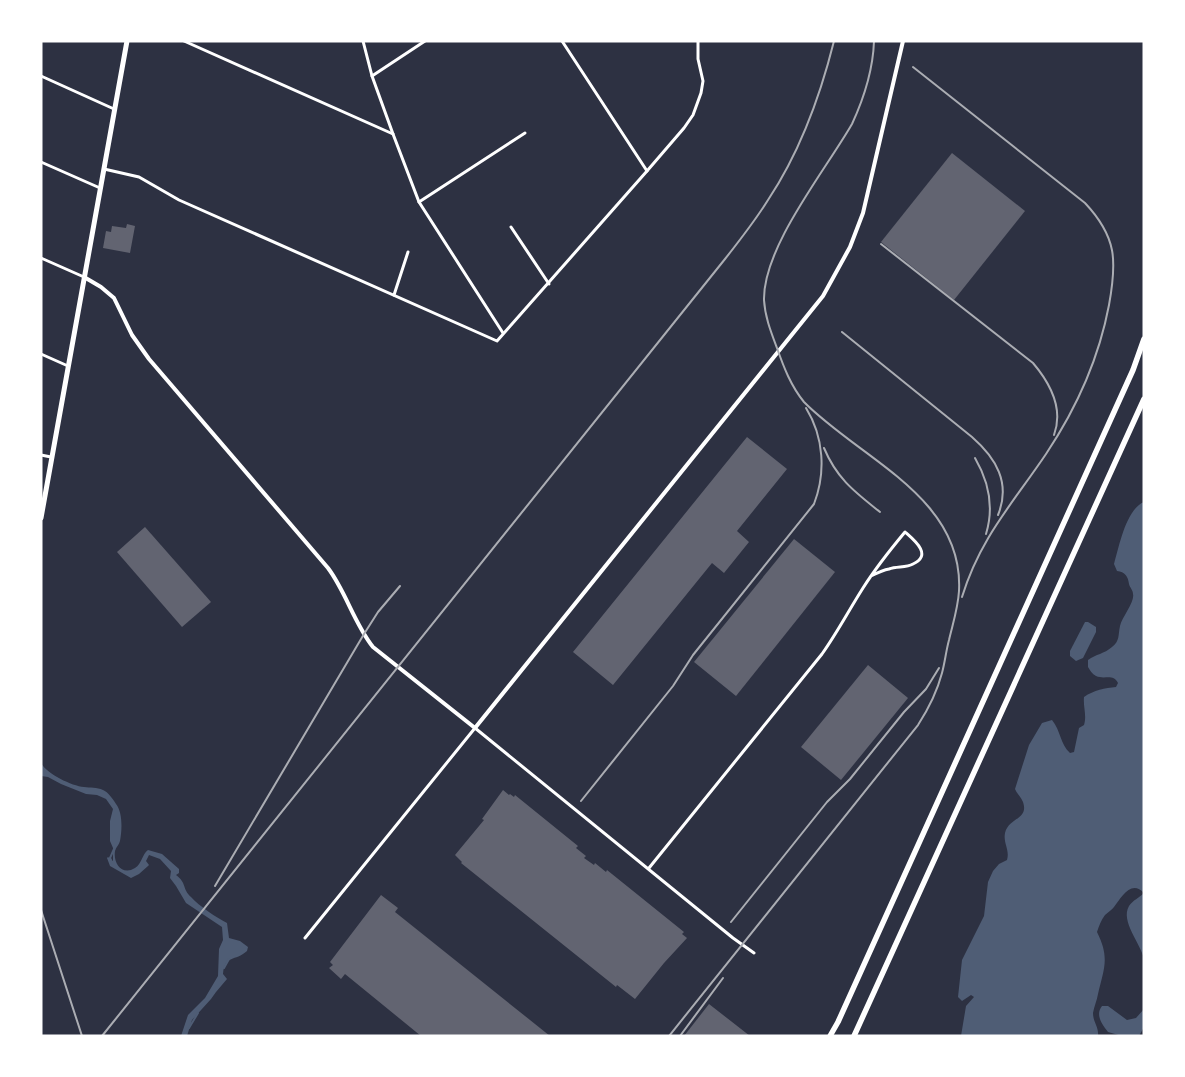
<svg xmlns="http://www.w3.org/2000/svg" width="1185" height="1077" viewBox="0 0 1185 1077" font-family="'Fira Sans',sans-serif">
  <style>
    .water { fill: #4f5d75 }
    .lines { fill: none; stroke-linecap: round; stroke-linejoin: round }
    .stream { stroke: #4f5d75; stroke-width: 2 }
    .building { fill: #626471 }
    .minor { stroke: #fff; stroke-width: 3 }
    .tertiary { stroke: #fff; stroke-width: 4 }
    .primary { stroke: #fff; stroke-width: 5 }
    .motorway { stroke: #fff; stroke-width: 5.5 }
    .rail { stroke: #abadb3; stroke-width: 2 }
  </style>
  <rect width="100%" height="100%" fill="#2d3142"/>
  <g class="water">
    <path d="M1144 502V893C1131 879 1121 898 1114 907 1112 910 1108 912 1105 915 1101 920 1099 926 1097 932 1110 958 1104 968 1098 994 1097 1000 1094 1007 1093 1013 1093 1022 1099 1027 1098 1036H961L966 1006 974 997 971 995 962 1001 958 997 962 960 984 916 988 882 993 871 999 864 1007 860C1010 850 1003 843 1005 833 1009 817 1029 820 1023 802 1021 797 1017 794 1015 789L1029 745 1042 723 1052 720C1061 731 1060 744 1070 753L1074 752 1079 728 1084 725C1087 715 1083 707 1084 697 1094 690 1105 688 1116 687L1118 683C1113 673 1105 680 1096 676 1092 674 1090 670 1088 667V660C1096 654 1104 654 1112 647 1120 641 1118 635 1120 626 1122 617 1135 602 1133 594 1133 590 1130 588 1129 584 1128 576 1125 572 1117 571L1114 564C1119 547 1126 509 1144 502Z"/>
    <path d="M1085 622H1088L1096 627V632L1083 658 1076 661 1070 656V651Z"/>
    <path d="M41 763C47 774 72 786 84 787 90 788 97 787 103 790 108 792 113 799 116 804 123 813 122 830 120 841 119 845 116 847 115 851 113 863 122 876 135 868 142 864 142 854 148 850L162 854 179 869V873L176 875C187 883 182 889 191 897 199 906 217 918 227 923L229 938 240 941 248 947 247 951C235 962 225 954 223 974L227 979 216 992 211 999 192 1020 187 1036H181L188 1015 205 998 218 976 219 949 223 940 222 927 186 903 176 886 170 878 171 871 160 859 149 855 146 861 149 865 148 866 139 874 131 878 110 866 107 858 108 857 113 861V848L110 841V821L113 809 106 799 97 795 86 794 61 784 48 777 41 776Z"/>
    <path d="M1144 893V959C1141 944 1120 921 1129 906 1133 900 1139 898 1144 893Z"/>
    <path d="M1102 1006H1108L1127 1020 1136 1018 1144 1009V1027L1139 1036H1122L1108 1032C1102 1024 1095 1015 1102 1006Z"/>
  </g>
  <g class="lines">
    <g class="stream">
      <path d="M111 860 110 858 114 849"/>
      <path d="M224 968 229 959"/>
      <path d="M189 1028 198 1013"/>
    </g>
  </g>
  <g class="building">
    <path d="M952 153 1025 211 954 300 881 242Z"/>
    <path d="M127 224 135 226 130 253 103 248 106 231 111 232 112 226 126 228Z"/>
    <path d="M747 437 787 469 737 531 749 542 724 573 712 563 613 685 573 652Z"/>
    <path d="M145 527 211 602 182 627 117 552Z"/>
    <path d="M794 539 835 572 736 696 694 662Z"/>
    <path d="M868 665 908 698 841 780 801 747Z"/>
    <path d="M503 790 509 795 510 794 514 797 515 795 578 846 576 848 586 856 584 858 594 865 595 863 606 872 607 870 684 932 682 934 687 938 664 963 635 999 617 985 616 987 461 863 462 862 455 855 484 820 482 819Z"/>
    <path d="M381 895 398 908 395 912 550 1036H421L345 974 341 979 329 968 333 965 330 962Z"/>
    <path d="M709 1004 750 1036H684Z"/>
  </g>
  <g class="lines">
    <g class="minor">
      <path d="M184 41 393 134"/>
      <path d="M363 41 372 76 393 134 419 202 503 333"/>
      <path d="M562 41 647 171"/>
      <path d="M41 76 114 109"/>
      <path d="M372 76 425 41"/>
      <path d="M41 162 100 188"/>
      <path d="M104 169 139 177 179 200 497 341 647 171 684 128 693 115 701 93 703 81 698 59V41"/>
      <path d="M419 202 525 133"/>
      <path d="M511 227 549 284"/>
      <path d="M41 258 84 277"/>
      <path d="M394 295 408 252"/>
      <path d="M41 354 68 366"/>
      <path d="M41 455 51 457"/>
      <path d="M649 868 822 654C837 633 849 610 863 588 875 569 890 550 905 532 914 540 933 555 913 564 906 568 897 566 889 569 883 570 877 573 871 576"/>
      <path d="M305 938 475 728 733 938 754 953"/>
    </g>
    <path class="tertiary" d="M84 277 101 287 114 298 132 335 149 359 328 568C346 592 354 623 373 647L475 728 823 296 850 247 863 213 903 41"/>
    <path class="primary" d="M41 518 127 41"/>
    <g class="motorway">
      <path d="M830 1036 838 1022 1133 370 1144 339"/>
      <path d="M854 1036 1144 399"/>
    </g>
    <g class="rail">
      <path d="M913 67 1085 203C1117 237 1117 261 1109 305 1099 358 1076 409 1046 454 1013 503 980 538 962 597"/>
      <path d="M881 244 1033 363C1050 383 1064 408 1054 435"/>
      <path d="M842 332 972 437C996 458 1011 483 998 515"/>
      <path d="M824 448C837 479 855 492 880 512"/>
      <path d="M975 458C989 482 994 508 986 534"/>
      <path d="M581 801 673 686 693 655 814 504C826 473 824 437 806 408"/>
      <path d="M215 886 364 634 378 612 400 586"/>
      <path d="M41 910 82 1036"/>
      <path d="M731 922 827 802 850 779 904 712 926 689 939 668"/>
      <path d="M102 1036 725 259C740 240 755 221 768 200 800 152 820 97 834 41"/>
      <path d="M669 1036 918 725C929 708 937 692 942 673 945 662 946 651 949 640 953 623 958 608 959 591 964 497 860 459 804 402 791 386 784 368 777 348 771 332 765 317 764 300 763 247 825 171 852 124 864 98 873 71 874 41"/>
      <path d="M680 1036 723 978"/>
    </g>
  </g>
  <rect width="1185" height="1077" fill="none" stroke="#ffffff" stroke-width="85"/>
</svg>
